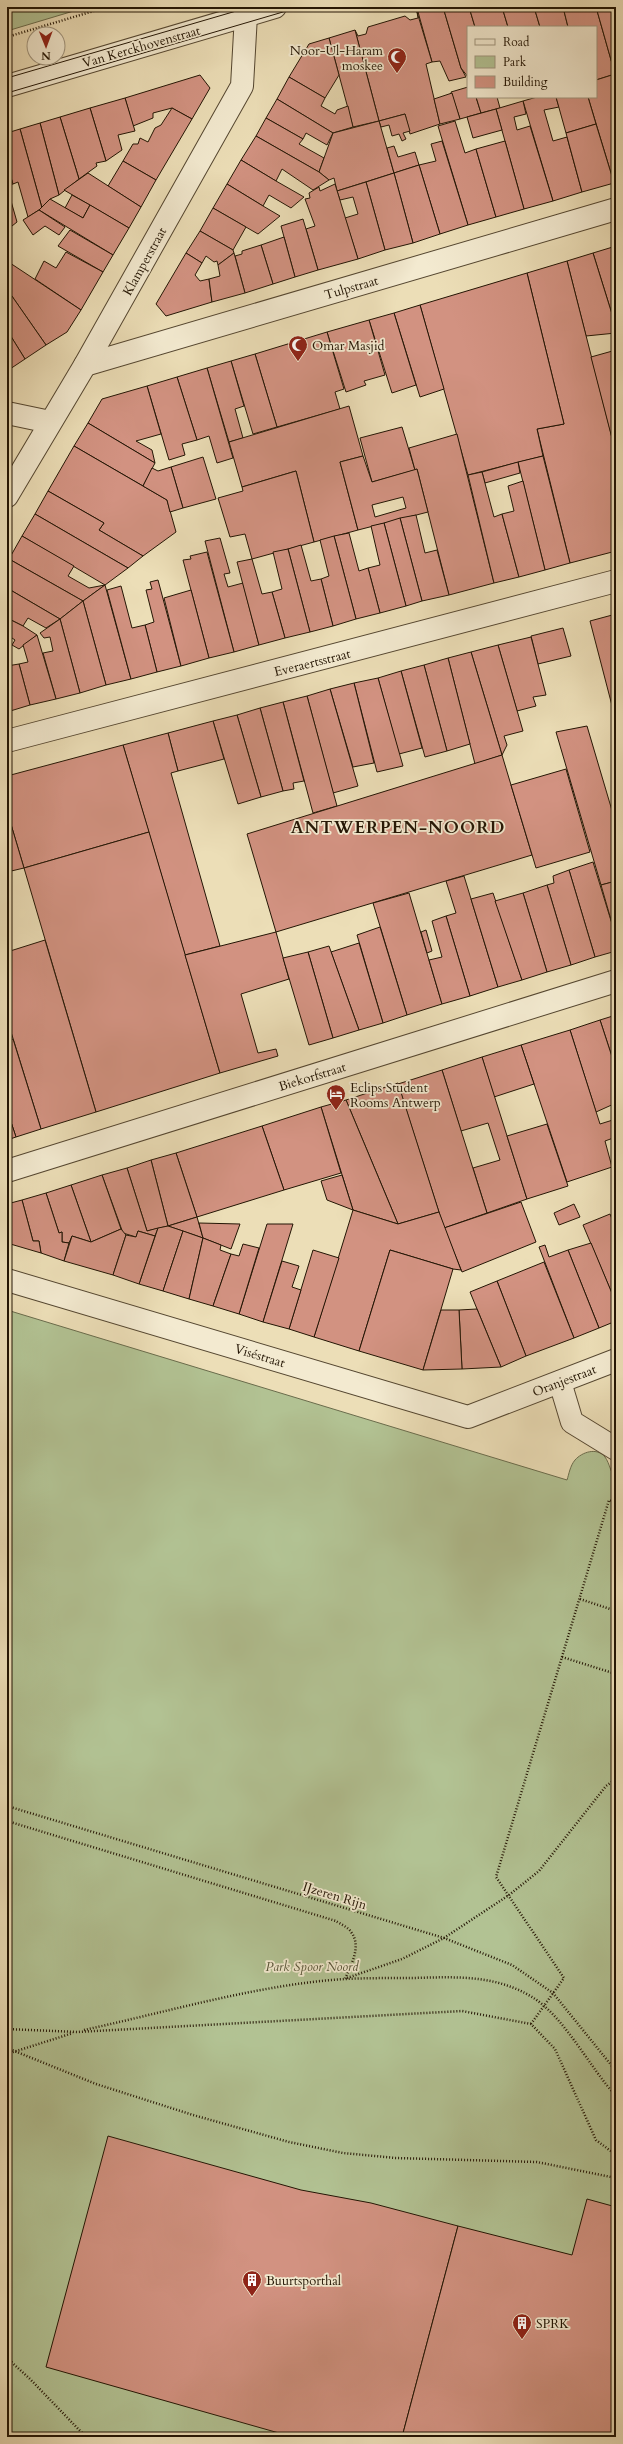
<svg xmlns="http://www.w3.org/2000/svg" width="623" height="2444" viewBox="0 0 623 2444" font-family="Cardo,serif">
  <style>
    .green { fill: #b2c293; stroke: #6a6c4c }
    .building { fill: #d29281; stroke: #231504; fill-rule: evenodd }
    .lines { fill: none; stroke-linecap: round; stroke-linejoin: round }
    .minor-casing { stroke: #554731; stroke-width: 24 }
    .tertiary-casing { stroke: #554731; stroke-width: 24 }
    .path { stroke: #231504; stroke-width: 2.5; stroke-dasharray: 1 2; stroke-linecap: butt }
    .minor { stroke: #f3ead0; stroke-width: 22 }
    .tertiary { stroke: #f3ead0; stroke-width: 22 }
    .tram { stroke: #231504; stroke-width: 1 }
    .labels { text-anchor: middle; stroke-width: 3.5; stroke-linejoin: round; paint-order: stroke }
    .street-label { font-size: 13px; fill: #231504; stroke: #f3ead0 }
    .poi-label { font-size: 13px; fill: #231504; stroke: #f3ead0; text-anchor: start }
    .park-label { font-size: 13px; font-style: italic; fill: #555236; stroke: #f3ead0 }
    .district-label { font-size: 17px; font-weight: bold; letter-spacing: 1px; fill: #231504; stroke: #f3ead0 }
  </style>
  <rect width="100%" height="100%" fill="#ecdeb7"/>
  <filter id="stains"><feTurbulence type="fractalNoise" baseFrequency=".005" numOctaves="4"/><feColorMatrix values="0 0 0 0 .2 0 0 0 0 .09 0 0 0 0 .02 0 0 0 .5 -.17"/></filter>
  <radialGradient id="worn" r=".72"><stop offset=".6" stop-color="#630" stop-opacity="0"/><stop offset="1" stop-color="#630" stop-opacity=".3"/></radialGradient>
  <g class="green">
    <path d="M7 7H87L7 31Z"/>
    <path d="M7 1310 567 1480C569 1474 570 1466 575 1460 582 1452 597 1447 605 1457 610 1464 610 1472 616 1479V2437H7Z"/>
  </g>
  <g class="building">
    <path d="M434 7H443L461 68 466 77 449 81 440 61 432 62 418 12Z"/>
    <path d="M443 7H469L475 27H468V77L461 68Z"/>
    <path d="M469 7H502L508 27H475Z"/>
    <path d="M502 7H534L540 27H508Z"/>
    <path d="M534 7H563L568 27H540Z"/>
    <path d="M563 7H596L615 74 596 80V27H568Z"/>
    <path d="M596 7H616V77L615 74Z"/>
    <path d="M417 12 432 62 426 64 440 124 410 134 405 114 379 121 355 30 358 36 366 34 368 27 405 16 410 20 418 18Z"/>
    <path d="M355 30 379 121 353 127 329 38Z"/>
    <path d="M329 38 339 75 325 98 289 77 309 44Z"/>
    <path d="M615 74 616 182 614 183 588 97H596V80Z"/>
    <path d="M200 75 210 88 192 119 172 108 153 113V118L133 126 125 98Z"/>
    <path d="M289 77 325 98 321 106 335 114 337 110 348 106 353 127 333 133 277 99Z"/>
    <path d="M468 87V97H476L481 113 460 119 451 92Z"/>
    <path d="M452 93 460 119 440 124 434 99Z"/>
    <path d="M476 97H497L500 108 481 113Z"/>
    <path d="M537 97H556L559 107 544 110 553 141 567 137 582 192 553 201 523 101Z"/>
    <path d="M556 97H588L596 124 566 133Z"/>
    <path d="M125 98 135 131 118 135 122 150 106 161 90 108Z"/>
    <path d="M277 99 333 133 327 145 306 133 303 139 266 118Z"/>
    <path d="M523 101 526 114 514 117 517 130 530 126 553 201 524 209 496 109Z"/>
    <path d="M90 108 106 161 96 163 97 166 79 179 60 117Z"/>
    <path d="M172 108 192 119 156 180 123 161 133 144H138L140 138 148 142 155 128 161 125Z"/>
    <path d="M496 109 502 130 473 138 467 117Z"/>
    <path d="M405 114 410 131 403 133 406 139 402 141 399 134 392 136 389 125 381 127 379 121Z"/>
    <path d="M60 117 79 179 59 195 40 123Z"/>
    <path d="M266 118 303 139 299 144 324 158 319 172 256 136Z"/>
    <path d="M379 121 394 173 337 191 334 178 329 180 319 172 333 133Z"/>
    <path d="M455 121 465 153 476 149 496 217 468 225 438 126Z"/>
    <path d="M40 123 59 195 50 199 42 208 20 129Z"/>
    <path d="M596 124 614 183 582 192 566 133Z"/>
    <path d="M20 129 42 208 28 217 18 182 13 184 7 165V133Z"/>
    <path d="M256 136 319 172 329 180 313 190 282 169 276 181 241 160Z"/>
    <path d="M442 141 468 225 440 234 419 165 436 161 431 144Z"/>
    <path d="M505 141 524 209 496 217 476 149Z"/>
    <path d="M394 146 398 157 415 152 419 165 394 173 387 148Z"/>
    <path d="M241 160 276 181 304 197 291 208 269 195 263 206 227 184Z"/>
    <path d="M123 161 156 180 141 207 108 186Z"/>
    <path d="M7 165 13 184 7 186Z"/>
    <path d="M419 165 440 234 413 243 394 173Z"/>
    <path d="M88 173 141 207 129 228 64 190Z"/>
    <path d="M394 173 413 243 385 250 366 182Z"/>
    <path d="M366 182 385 250 358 259 345 218 358 214 353 197 340 200 337 191Z"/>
    <path d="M227 184 263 206 280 216 258 234 213 208Z"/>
    <path d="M335 184 358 259 318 270 306 229 315 226 305 199 310 198 309 193 319 187 320 191Z"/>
    <path d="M7 187 17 222 7 230Z"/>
    <path d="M72 195 90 205 83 218 65 208Z"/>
    <path d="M50 199 83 218 90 205 129 228 113 255 39 210Z"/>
    <path d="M213 208 246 227 233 250 200 231Z"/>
    <path d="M39 210 65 227 59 235 45 226 33 235 23 220Z"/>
    <path d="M303 219 318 270 295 277 281 226Z"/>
    <path d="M70 230 113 255 103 272 58 246Z"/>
    <path d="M200 231 233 250 234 253 218 265 217 261 214 262 206 256 202 263 186 253Z"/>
    <path d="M284 237 295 277 273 284 261 245Z"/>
    <path d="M261 245 273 284 245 293 235 256 242 254V251Z"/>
    <path d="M616 246V327L593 253Z"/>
    <path d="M66 252 103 272 81 310 35 279 44 261 56 268Z"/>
    <path d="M186 253 202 263 195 275 200 281 209 279 212 302 166 316 156 304Z"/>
    <path d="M234 253 245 293 212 302 209 279 220 276 218 265Z"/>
    <path d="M593 253 616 327V333L586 336 567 261Z"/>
    <path d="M7 261 81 310 67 332 46 345 7 289Z"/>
    <path d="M567 261 616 453V551L570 563 537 429 564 424 527 273Z"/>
    <path d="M527 273 564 424 537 429 543 456 468 475 420 305Z"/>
    <path d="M7 289 46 345 25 359 7 330Z"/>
    <path d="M420 305 444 389 420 397 394 313Z"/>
    <path d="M394 313 416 385 392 393 369 320Z"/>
    <path d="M369 320 385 375 364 381 366 385 346 392 327 332Z"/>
    <path d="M7 330 25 359 7 371Z"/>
    <path d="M327 332 344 389 335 392 340 409 277 427 255 354Z"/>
    <path d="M616 350V449L615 450 591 357Z"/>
    <path d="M255 354 277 427 253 434 231 361Z"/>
    <path d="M231 361 244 406 235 409 243 438 229 442 207 368Z"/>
    <path d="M207 368 233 458 217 463 209 436 197 440 177 377Z"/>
    <path d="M177 377 197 440 182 444 185 455 169 460 147 386Z"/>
    <path d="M147 386 161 434 136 441 152 450 155 463 88 423 102 399Z"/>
    <path d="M349 406 363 456 340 462 358 530 314 542 296 471 242 487 229 442Z"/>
    <path d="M88 423 155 463 143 486 74 446Z"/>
    <path d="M402 427 415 470 372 482 360 438Z"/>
    <path d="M457 434 494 583 449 595 417 469 415 470 409 448Z"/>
    <path d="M74 446 167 500 176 532 143 556 99 530 104 523 48 491Z"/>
    <path d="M363 456 372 482 417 469 428 512 358 530 340 462ZM403 497 406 508 375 517 372 505Z"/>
    <path d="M543 456 570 563 545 570 518 462Z"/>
    <path d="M203 457 216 499 183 508 171 467Z"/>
    <path d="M518 462 520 473 485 483 482 472Z"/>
    <path d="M171 467 183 508 170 512 167 500 143 486 152 468 158 471Z"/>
    <path d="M296 471 314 542 252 559 245 534 230 537 218 498 243 491 242 487Z"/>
    <path d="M482 472 494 517 502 514 519 577 494 583 468 475Z"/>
    <path d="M523 481 545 570 519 577 502 514 514 511 508 486Z"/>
    <path d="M48 491 104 523 99 530 143 556 128 568 35 514Z"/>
    <path d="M35 514 128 568 105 585 22 536Z"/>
    <path d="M416 515 425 553 437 550 449 595 422 601 400 518Z"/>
    <path d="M400 518 422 601 406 606 384 523Z"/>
    <path d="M384 523 406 606 380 613 368 568 380 565 371 526Z"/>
    <path d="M349 533 359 571 368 568 380 613 356 619 334 536Z"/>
    <path d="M22 536 74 566 68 576 89 588 105 585 83 601 9 559Z"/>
    <path d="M334 536 356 619 333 626 321 579 329 576 320 540Z"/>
    <path d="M220 538 230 573 224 574 228 587 243 583 259 645 234 652 205 541Z"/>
    <path d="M301 545 311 581 321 579 333 626 310 632 288 549Z"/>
    <path d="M288 549 310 632 285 638 272 592 282 589 273 552Z"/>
    <path d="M207 552 234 652 209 658 183 560 191 559 190 556Z"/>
    <path d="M9 559 83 601 60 619 7 588Z"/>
    <path d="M252 559 262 594 272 592 285 638 259 645 237 562Z"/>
    <path d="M158 580 181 666 157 672 145 625 154 622 146 590 152 589 150 582Z"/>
    <path d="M105 585 131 679 106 685 83 601Z"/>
    <path d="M121 586 132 628 145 625 157 672 131 679 107 590Z"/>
    <path d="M7 588 60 619 46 628 28 618 23 626 7 618Z"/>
    <path d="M191 590 209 658 181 666 164 598Z"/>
    <path d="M83 601 106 685 80 693 60 619Z"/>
    <path d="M616 614V721L590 621Z"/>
    <path d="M7 618 23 626 37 635 19 649 12 645 15 640 9 636 7 640Z"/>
    <path d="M60 619 80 693 56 699 43 653 53 651 50 637 44 638 40 633Z"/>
    <path d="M563 628 571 656 538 664 531 636Z"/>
    <path d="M37 635 56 699 30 705 19 664 28 662 23 645Z"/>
    <path d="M531 637 546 695 533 697 536 706 517 711 498 645Z"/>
    <path d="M498 645 523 731 504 736 507 745 502 755 471 652Z"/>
    <path d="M471 652 502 755 475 764 448 658Z"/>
    <path d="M448 658 470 744 447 751 424 665Z"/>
    <path d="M19 664 30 705 7 712V666Z"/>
    <path d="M424 665 447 751 425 757 401 671Z"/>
    <path d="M401 671 422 748 399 754 378 678Z"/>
    <path d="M378 678 403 766 377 772 354 683Z"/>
    <path d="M354 683 374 763 353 767 330 689Z"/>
    <path d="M330 689 358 786 333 793 307 696Z"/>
    <path d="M307 696 337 806 313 813 283 702Z"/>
    <path d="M283 702 304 781 293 783 294 789 283 791 260 708Z"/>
    <path d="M260 708 283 791 261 797 237 715Z"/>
    <path d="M237 715 261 797 238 804 213 721Z"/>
    <path d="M213 721 224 759 178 771 168 733Z"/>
    <path d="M587 726 616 824V881L601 885 556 732Z"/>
    <path d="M168 733 178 771 171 773 220 946 185 955 123 745Z"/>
    <path d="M123 745 149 832 24 868 7 811V776Z"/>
    <path d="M502 755 532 855 276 932 247 834Z"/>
    <path d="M566 769 590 852 536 868 511 785Z"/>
    <path d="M7 811 24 868 7 872Z"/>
    <path d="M149 832 220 1073 96 1112 24 868Z"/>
    <path d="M593 862 616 937V951L595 957 569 870Z"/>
    <path d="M569 870 595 957 571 965 547 885 554 883 553 876Z"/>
    <path d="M464 876 498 987 470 996 446 916 456 913 446 881Z"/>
    <path d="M616 881V937L601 885Z"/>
    <path d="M547 885 571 965 547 972 523 893Z"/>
    <path d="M409 893 442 1004 407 1015 373 903Z"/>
    <path d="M493 893 522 980 498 987 471 899Z"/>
    <path d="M523 893 547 972 522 980 495 901Z"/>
    <path d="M446 916 470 996 442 1004 429 960 442 957 432 921Z"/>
    <path d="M380 927 407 1015 383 1023 357 935Z"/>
    <path d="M426 930 432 951 427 953 421 932Z"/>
    <path d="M276 932 289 979 241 994 258 1053 276 1049 278 1056 220 1073 185 955Z"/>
    <path d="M45 940 96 1112 41 1129 7 1019V952Z"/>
    <path d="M359 943 383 1023 359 1030 331 952Z"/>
    <path d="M329 946 359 1030 333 1038 308 952Z"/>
    <path d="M308 952 333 1038 309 1045 283 958Z"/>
    <path d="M616 1015V1069L600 1020Z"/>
    <path d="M600 1020 616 1069V1103L596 1112 570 1030Z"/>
    <path d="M570 1030 600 1124 616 1119V1137L605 1141 612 1167 567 1182 521 1045Z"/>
    <path d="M13 1039 41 1129 16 1137 7 1110V1041Z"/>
    <path d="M521 1045 534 1084 494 1097 482 1057Z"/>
    <path d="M482 1057 527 1199 487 1213 473 1168 500 1160 488 1123 461 1131 442 1070Z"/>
    <path d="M442 1070 487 1213 444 1228 398 1084Z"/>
    <path d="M398 1083 439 1212 398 1224 346 1100Z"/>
    <path d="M346 1100 398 1224 353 1210 321 1107Z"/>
    <path d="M321 1107 341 1173 284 1190 262 1126Z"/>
    <path d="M7 1110 16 1137 7 1140Z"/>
    <path d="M547 1124 568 1186 527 1199 507 1136Z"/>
    <path d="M262 1126 284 1190 197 1217 176 1153Z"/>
    <path d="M176 1153 197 1217 168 1226 151 1160Z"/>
    <path d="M151 1160 168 1226 147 1231 127 1168Z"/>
    <path d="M127 1168 147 1231 158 1228 155 1236 138 1231 136 1237 123 1233 102 1175Z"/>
    <path d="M102 1175 121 1229 91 1242 71 1185Z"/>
    <path d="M342 1175 353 1210 327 1200 321 1181Z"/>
    <path d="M71 1185 91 1242 72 1236 69 1243 62 1242V1232L59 1233 46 1193Z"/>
    <path d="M46 1193 59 1233 62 1232V1242L69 1243 64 1261 41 1253 39 1241H33L22 1200Z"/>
    <path d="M22 1200 33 1241H39L41 1253 7 1243V1204Z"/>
    <path d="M521 1202 536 1242 462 1272 444 1228Z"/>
    <path d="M574 1204 580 1217 559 1225 554 1213Z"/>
    <path d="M353 1210 398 1224 439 1212 461 1270 453 1269 390 1250 359 1351 314 1337Z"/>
    <path d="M610 1214 616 1229V1303L583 1225Z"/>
    <path d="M197 1217 203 1238 168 1226Z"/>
    <path d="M199 1223 240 1224 231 1249 203 1238Z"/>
    <path d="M267 1224H293L263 1322 239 1314Z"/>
    <path d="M168 1226 183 1231 163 1291 139 1284 158 1228Z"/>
    <path d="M121 1229 126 1235 113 1275 64 1261 72 1236 91 1242Z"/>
    <path d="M138 1231 155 1236 139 1284 113 1275 126 1235 136 1237Z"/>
    <path d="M183 1231 203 1238 189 1299 163 1291Z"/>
    <path d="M203 1238 221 1245 220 1250 231 1254 213 1306 189 1299Z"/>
    <path d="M591 1243 616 1303V1321L599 1328 568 1250Z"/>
    <path d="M243 1244 259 1248 239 1314 213 1306 231 1254 239 1256Z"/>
    <path d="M545 1245 549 1257 568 1250 599 1328 574 1338 539 1247Z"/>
    <path d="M313 1250 339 1258 314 1337 289 1329Z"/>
    <path d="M390 1250 453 1269 423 1370 359 1351Z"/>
    <path d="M282 1261 299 1266 292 1287 301 1290 289 1329 263 1322Z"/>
    <path d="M544 1262 574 1338 526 1356 497 1281Z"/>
    <path d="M497 1281 526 1356 501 1367 470 1292Z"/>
    <path d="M477 1309 501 1367 462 1369 459 1310Z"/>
    <path d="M441 1310H459L462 1369 423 1370Z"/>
    <path d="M108 2136 301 2190 371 2203 458 2226 402 2437H293L46 2367Z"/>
    <path d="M587 2199 616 2207V2437H402L458 2226 572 2255Z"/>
  </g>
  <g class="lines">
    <defs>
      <g id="minor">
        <path d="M7 86 275 7"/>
        <path d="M85 365 616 209"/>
        <path d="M7 413 50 422"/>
        <path d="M7 496 85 365 242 86 246 15"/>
        <path d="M7 741 616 581"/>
        <path d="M7 1171 616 981"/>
        <path d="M560 1382 572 1422 616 1449"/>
      </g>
      <path id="tertiary" d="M7 1280 468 1417 616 1360"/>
    </defs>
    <use href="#minor" class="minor-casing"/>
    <use href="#tertiary" class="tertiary-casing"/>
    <g class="path">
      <path d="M7 37 107 7"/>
      <path d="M580 1599 616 1611"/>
      <path d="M562 1657 616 1674"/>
      <path d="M7 1806 444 1938 512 1965 553 1993 616 2071"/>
      <path d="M7 1821 336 1921C340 1924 348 1927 351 1932 362 1946 351 1965 345 1979"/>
      <path d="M347 1978 402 1959 444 1938 509 1895 539 1871 606 1786 616 1779"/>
      <path d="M531 2024 564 1978 496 1877 609 1500 616 1503"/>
      <path d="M7 2029 77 2032 462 2011 531 2024 555 2049 596 2140 616 2155"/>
      <path d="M84 2030C167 2012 261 1984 345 1979 367 1978 390 1978 412 1978 454 1977 494 1974 532 1997 564 2016 590 2068 616 2096"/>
      <path d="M7 2048 96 2084 193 2115 289 2142 343 2153 396 2158 537 2162 616 2178"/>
      <path d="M7 2054 73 2033"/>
      <path d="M7 2358 30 2379 86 2437"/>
    </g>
    <use href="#minor" class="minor"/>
    <use href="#tertiary" class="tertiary"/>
    <g class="tram">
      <path d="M7 78 250 7"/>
      <path d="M7 93 300 7"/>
    </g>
  </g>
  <defs>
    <symbol id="mosque-pin" viewBox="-11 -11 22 30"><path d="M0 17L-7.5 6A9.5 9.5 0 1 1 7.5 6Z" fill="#8f2418" stroke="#f3ead0"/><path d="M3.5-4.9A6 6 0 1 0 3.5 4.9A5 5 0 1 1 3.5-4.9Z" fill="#fff"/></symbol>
    <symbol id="hotel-pin" viewBox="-11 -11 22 30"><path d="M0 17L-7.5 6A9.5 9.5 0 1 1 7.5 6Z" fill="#8f2418" stroke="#f3ead0"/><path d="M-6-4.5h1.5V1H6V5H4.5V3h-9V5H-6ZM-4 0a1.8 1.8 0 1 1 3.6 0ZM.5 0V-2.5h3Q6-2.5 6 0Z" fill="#fff"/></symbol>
    <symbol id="building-pin" viewBox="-11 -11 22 30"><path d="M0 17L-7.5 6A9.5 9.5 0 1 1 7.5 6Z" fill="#8f2418" stroke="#f3ead0"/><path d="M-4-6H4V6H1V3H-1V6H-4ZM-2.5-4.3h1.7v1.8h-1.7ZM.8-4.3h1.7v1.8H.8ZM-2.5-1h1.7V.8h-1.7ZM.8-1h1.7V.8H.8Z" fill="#fff"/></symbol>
  </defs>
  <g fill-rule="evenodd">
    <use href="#mosque-pin" x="386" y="46" width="22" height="30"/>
    <use href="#mosque-pin" x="287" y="334" width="22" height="30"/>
    <use href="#hotel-pin" x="325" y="1083" width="22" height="30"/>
    <use href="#building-pin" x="241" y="2269" width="22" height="30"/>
    <use href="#building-pin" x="511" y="2312" width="22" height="30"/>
  </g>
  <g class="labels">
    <g class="street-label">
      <text transform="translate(141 46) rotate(-16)" y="5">Van Kerckhovenstraat</text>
      <text transform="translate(144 261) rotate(-61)" y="5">Klamperstraat</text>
      <text transform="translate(351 287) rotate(-16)" y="5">Tulpstraat</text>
      <text transform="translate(312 662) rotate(-14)" y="5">Everaertsstraat</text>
      <text transform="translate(312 1076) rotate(-17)" y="5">Biekorfstraat</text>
      <text transform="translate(260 1355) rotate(17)" y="5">Viséstraat</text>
      <text transform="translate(564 1380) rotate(-21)" y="5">Oranjestraat</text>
      <text transform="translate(335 1895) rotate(17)" y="5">IJzeren Rijn</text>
    </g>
    <g class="poi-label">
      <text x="383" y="55" text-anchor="end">Noor-Ul-Haram<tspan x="383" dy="15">moskee</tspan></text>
      <text x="312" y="350">Omar Masjid</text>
      <text x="350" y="1092">Eclips Student<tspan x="350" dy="15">Rooms Antwerp</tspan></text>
      <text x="266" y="2285">Buurtsporthal</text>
      <text x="536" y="2328">SPRK</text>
    </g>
    <g class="park-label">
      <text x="312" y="1971">Park Spoor Noord</text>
    </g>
    <g class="district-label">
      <text x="398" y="833">ANTWERPEN-NOORD</text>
    </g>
  </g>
  <rect width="623" height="2444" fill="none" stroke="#ecdeb7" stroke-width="24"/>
  <rect x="8" y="8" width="607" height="2428" fill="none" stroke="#231504" stroke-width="2"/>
  <rect x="12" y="12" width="599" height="2420" fill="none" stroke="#231504"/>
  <rect x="467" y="26" width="130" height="72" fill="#f3ead0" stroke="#a0957e"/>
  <rect x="475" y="39" width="20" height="6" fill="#f3ead0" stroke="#a0957e"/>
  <text x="503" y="46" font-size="12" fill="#231504">Road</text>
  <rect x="475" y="56" width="20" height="12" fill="#b2c293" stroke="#a0957e"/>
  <text x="503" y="66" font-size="12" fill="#231504">Park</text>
  <rect x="475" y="76" width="20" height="12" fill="#d29281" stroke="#a0957e"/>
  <text x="503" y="86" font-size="12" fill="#231504">Building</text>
  <g transform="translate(46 46) rotate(179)"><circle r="19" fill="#f3ead0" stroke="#a0957e"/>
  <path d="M0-3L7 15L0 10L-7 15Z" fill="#8f2418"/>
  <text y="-6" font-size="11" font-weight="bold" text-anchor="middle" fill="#231504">N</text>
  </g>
  <rect width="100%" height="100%" filter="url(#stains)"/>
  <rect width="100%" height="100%" fill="url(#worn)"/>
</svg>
